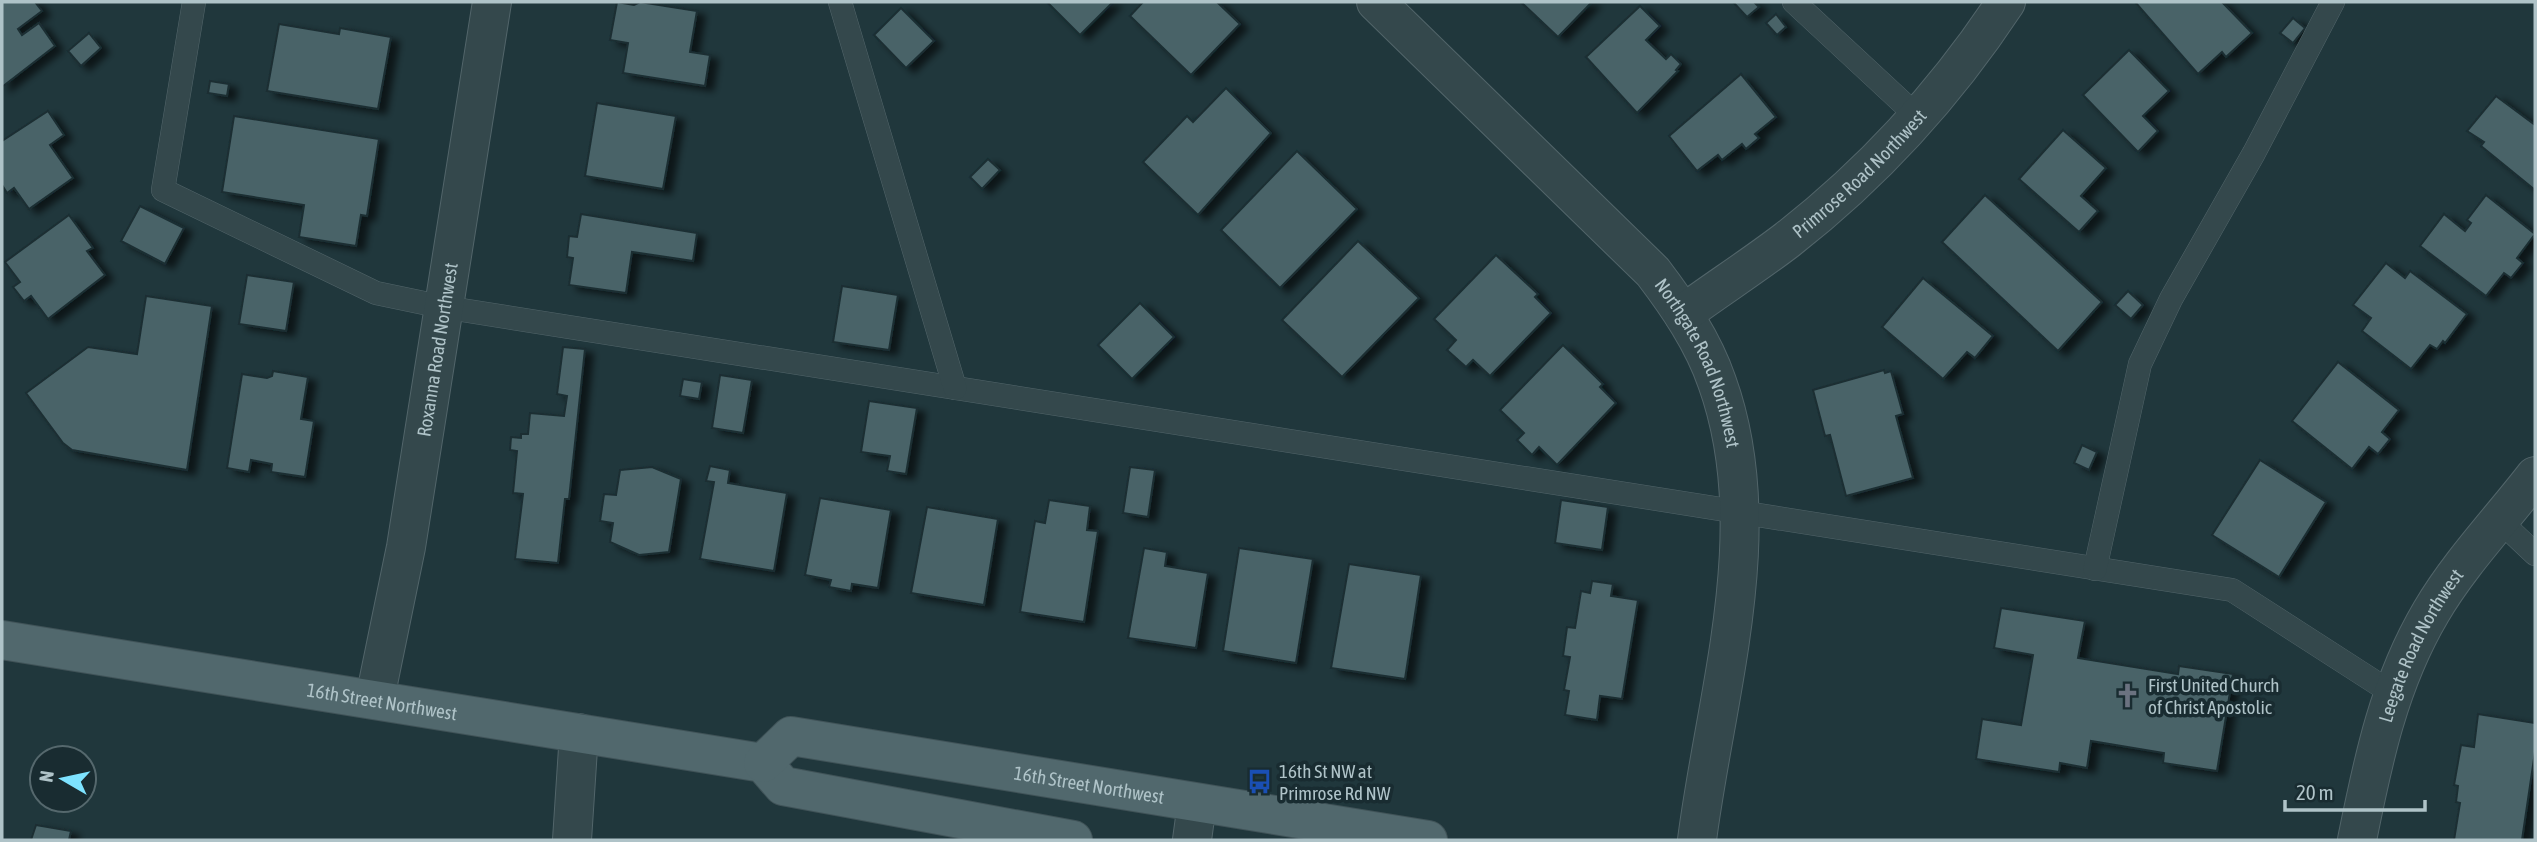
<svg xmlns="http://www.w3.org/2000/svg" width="2537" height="842" viewBox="0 0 2537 842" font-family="'Asap Condensed',sans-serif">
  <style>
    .building { fill: #486368; stroke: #1b2e33; stroke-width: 2; filter: url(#shadow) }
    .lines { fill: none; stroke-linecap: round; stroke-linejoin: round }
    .service-casing { stroke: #52656a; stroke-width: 24 }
    .minor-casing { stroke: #52656a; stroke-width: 40 }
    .primary-casing { stroke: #405358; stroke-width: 40 }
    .service { stroke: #34484c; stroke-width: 23 }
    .minor { stroke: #34484c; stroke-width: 38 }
    .primary { stroke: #51686d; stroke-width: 38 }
    .labels { text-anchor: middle; stroke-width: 7; stroke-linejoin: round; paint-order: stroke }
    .street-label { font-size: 19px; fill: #afc3c8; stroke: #192c31 }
    .poi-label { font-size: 19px; fill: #afc3c8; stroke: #192c31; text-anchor: start }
  </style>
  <defs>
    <filter id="shadow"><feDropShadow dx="8" dy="4.5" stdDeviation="3.5" flood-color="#0009"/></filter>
  </defs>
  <rect width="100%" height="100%" fill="#20373c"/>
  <g class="building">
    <path d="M2 2H35L42 11 18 29 22 35 39 23 55 46 2 87Z"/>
    <path d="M617 2 634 5 640 2 697 11 690 52 710 55 705 86 623 73 628 43 610 40Z"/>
    <path d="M1047 2H1113L1080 35Z"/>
    <path d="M1143 2H1217L1240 24 1191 75 1130 16Z"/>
    <path d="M1521 2H1592L1558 37Z"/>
    <path d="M1733 2H1754L1759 7 1747 17Z"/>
    <path d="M2135 2H2222L2252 33 2226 57 2222 52 2198 74Z"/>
    <path d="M1640 6 1660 26 1646 40 1666 59 1671 54 1681 64 1676 70 1678 71 1637 113 1586 57Z"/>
    <path d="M901 8 934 41 906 68 874 35Z"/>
    <path d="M1776 14 1786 27 1777 35 1766 23Z"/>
    <path d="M2293 18 2305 28 2293 43 2280 33Z"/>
    <path d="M279 24 339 34 340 28 391 37 378 109 267 91Z"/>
    <path d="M89 33 101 48 81 66 68 51Z"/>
    <path d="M2129 50 2169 91 2143 116 2158 131 2138 152 2083 95Z"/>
    <path d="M1741 74 1776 117 1755 134 1759 138 1746 149 1742 144 1722 160 1718 155 1697 171 1669 136Z"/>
    <path d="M210 81 229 84 227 96 208 93Z"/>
    <path d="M1226 88 1271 133 1198 215 1143 162 1187 116 1193 122Z"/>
    <path d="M2496 96 2535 125V190L2481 146 2484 142 2467 131Z"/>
    <path d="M597 103 676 116 663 189 585 176Z"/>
    <path d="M48 111 64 135 50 145 73 178 29 209 14 188 7 193 2 185V141Z"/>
    <path d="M234 116 379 139 367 216 361 215 356 246 299 237 304 205 222 192Z"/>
    <path d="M2063 130 2106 168 2081 196 2098 211 2079 232 2019 179Z"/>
    <path d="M1297 151 1357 209 1280 288 1221 230Z"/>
    <path d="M988 159 1000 170 982 189 970 177Z"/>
    <path d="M1985 195 2102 302 2058 351 1942 242Z"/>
    <path d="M2486 195 2535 234 2517 258 2523 263 2511 278 2504 273 2486 296 2420 246 2444 214 2465 231 2471 223 2467 220Z"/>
    <path d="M140 206 184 228 165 264 121 241Z"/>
    <path d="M581 214 697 233 693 261 632 252 626 293 569 285 573 258 567 257 569 236 577 237Z"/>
    <path d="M69 215 93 248 87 251 105 275 48 319 31 296 24 301 13 287 20 282 5 262Z"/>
    <path d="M1358 241 1419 298 1342 377 1282 320Z"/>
    <path d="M1496 255 1538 294 1535 297 1551 313 1490 376 1473 360 1466 367 1447 350 1456 340 1434 319Z"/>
    <path d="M2386 263 2405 278 2410 271 2467 314 2445 343 2443 341 2437 349 2430 345 2411 369 2362 331 2371 318 2353 305Z"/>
    <path d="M247 275 294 282 286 331 239 324Z"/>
    <path d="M1923 278 1993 336 1975 358 1967 352 1943 379 1882 327Z"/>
    <path d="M842 286 898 295 889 350 833 342Z"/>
    <path d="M2128 291 2143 305 2131 319 2115 305Z"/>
    <path d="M146 296 212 306 187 470 72 450 63 443 26 393 88 347 137 354Z"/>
    <path d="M1140 303 1174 337 1132 379 1098 345Z"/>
    <path d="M1563 345 1603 384 1600 387 1616 403 1557 465 1539 447 1532 455 1517 440 1524 433 1500 410Z"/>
    <path d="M563 347 585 349 569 499H565L558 563 515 559 523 494 513 493 517 451 510 450 511 437 521 438V434H528L530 413 564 416 567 396 557 394Z"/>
    <path d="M2338 362 2399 410 2382 432 2390 439 2378 454 2369 447 2352 469 2292 421Z"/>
    <path d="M1884 370 1885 373 1891 371 1903 414 1896 416 1913 478 1846 496 1830 435 1825 436 1813 390Z"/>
    <path d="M273 371 308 377 301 419 314 421 305 477 271 472 272 464 251 460 249 472 227 468 242 374 267 378 272 376Z"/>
    <path d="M720 375 752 380 743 433 712 428Z"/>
    <path d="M683 379 702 382 699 399 680 396Z"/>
    <path d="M869 401 917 408 906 474 887 471 890 456 861 452Z"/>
    <path d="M2082 445 2097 452 2089 470 2074 463Z"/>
    <path d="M2260 460 2326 502 2279 577 2212 535Z"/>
    <path d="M710 466 730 470 728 483 787 493 774 571 700 559 714 482 706 481Z"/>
    <path d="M652 467 681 479 669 552 639 555 610 542 613 523 600 521 604 494 616 495 620 470Z"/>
    <path d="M1130 467 1155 470 1148 517 1123 513Z"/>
    <path d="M820 498 891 510 878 588 852 584 851 591 829 587 831 580 805 575Z"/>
    <path d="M1049 500 1090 506 1087 530 1098 531 1084 622 1020 612 1035 521 1045 523Z"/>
    <path d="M1561 500 1608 507 1602 550 1555 543Z"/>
    <path d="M927 507 998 519 984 605 911 593Z"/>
    <path d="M1144 548 1167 552 1165 566 1208 573 1196 648 1128 638Z"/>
    <path d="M1239 548 1313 559 1296 663 1223 651Z"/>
    <path d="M1349 564 1421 575 1405 679 1331 668Z"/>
    <path d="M1592 581 1613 584 1611 596 1638 600 1622 699 1600 696 1597 720 1565 715 1569 691 1564 690 1570 657 1563 656 1567 627 1575 628 1581 591 1590 593Z"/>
    <path d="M2001 608 2085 621 2078 658 2178 674 2179 666 2233 674 2217 771 2163 763 2164 753 2091 741 2087 768 2060 763 2059 772 1976 759 1982 719 2021 725 2033 655 1994 648Z"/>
    <path d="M2478 714 2535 723V752L2522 840H2454L2460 803 2456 802 2458 786 2454 785 2461 745 2474 747Z"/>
    <path d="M36 825 71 831 69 840H31Z"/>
  </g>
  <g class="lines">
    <defs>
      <g id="service">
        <path d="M194 2 163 190 376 293 443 307 2232 590 2392 693"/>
        <path d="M840 2 955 388"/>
        <path d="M1794 2 1919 118"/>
        <path d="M2500 521 2535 554"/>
        <path d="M2095 569 2140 364 2171 299 2254 153 2333 2"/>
      </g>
      <g id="minor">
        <path id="s1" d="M1376 2 1653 272C1678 305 1703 341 1717 382 1770 529 1716 692 1697 840"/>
        <path id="s2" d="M1683 314C1717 289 1753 266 1787 240 1873 173 1946 93 2006 2"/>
        <path id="s3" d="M375 698 406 547 492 2"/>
        <path d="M572 840 579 733"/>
        <path d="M1192 840 1197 803"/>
        <path id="s4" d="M2357 840C2373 760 2389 683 2431 612 2459 564 2501 520 2535 476"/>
      </g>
      <g id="primary">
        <path id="s5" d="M2 640 763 763 783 786 1073 840"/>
        <path id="s6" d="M763 763 791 736 1428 840"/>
      </g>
    </defs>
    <use href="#service" class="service-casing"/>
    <use href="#minor" class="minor-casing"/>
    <use href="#primary" class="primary-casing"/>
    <use href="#service" class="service"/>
    <use href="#minor" class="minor"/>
    <use href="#primary" class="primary"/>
  </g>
  <defs>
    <symbol id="church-bare" viewBox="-9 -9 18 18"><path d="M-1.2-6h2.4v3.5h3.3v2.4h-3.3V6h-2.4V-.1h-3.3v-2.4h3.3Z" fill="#6b7280" stroke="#192c31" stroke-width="2.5" paint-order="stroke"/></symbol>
    <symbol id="bus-bare" viewBox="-9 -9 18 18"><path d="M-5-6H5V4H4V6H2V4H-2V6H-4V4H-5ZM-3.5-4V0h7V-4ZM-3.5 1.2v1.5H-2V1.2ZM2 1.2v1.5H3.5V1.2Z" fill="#1a4fb4" stroke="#192c31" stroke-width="2.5" paint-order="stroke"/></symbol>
  </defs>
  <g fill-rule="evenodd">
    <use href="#church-bare" x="2110" y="678" width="35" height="35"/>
    <use href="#bus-bare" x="1242" y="764" width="35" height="35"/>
  </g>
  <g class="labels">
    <g class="street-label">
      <text dy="7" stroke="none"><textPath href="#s2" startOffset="226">Primrose Road Northwest</textPath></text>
      <text dy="7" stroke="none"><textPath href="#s3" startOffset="354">Roxanna Road Northwest</textPath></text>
      <text dy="7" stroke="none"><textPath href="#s1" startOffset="490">Northgate Road Northwest</textPath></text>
      <text dy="7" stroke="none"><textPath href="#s4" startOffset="206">Leegate Road Northwest</textPath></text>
      <text dy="7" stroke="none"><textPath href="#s5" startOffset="385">16th Street Northwest</textPath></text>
      <text dy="7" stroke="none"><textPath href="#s6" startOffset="341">16th Street Northwest</textPath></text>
    </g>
    <g class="poi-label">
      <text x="2148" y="692">First United Church<tspan x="2148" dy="22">of Christ Apostolic</tspan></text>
      <text x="1279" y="778">16th St NW at<tspan x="1279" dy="22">Primrose Rd NW</tspan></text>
    </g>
  </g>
  <rect width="2537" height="842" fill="none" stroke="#afc3c8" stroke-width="7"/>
  <g transform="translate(63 779) rotate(279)"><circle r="33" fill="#192c31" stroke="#55686d" stroke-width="2"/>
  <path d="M0-5L12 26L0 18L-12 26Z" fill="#7de3ff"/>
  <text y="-10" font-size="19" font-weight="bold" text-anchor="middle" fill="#afc3c8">N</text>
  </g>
  <path d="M2285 800v10h140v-10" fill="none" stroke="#afc3c8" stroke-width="3.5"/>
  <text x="2296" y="800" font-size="21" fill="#afc3c8" stroke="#192c31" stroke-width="5" paint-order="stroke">20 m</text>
</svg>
